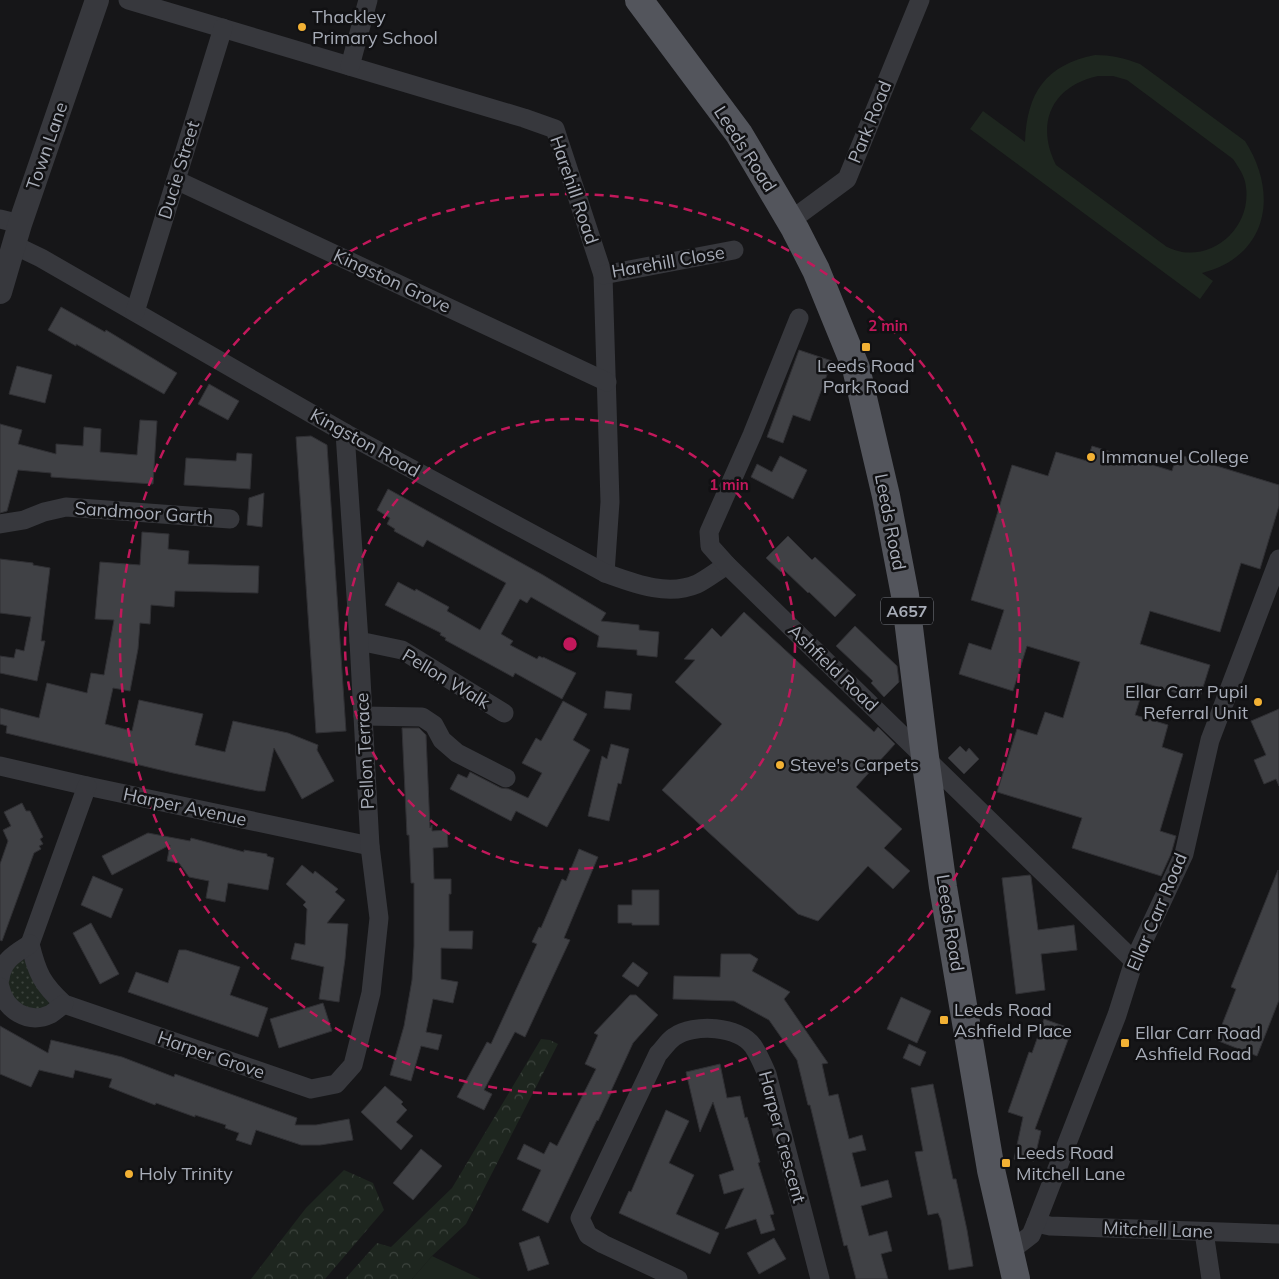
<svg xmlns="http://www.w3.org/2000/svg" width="1279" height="1279" viewBox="0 0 1279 1279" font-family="Mulish,sans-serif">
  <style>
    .grass { fill: url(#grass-dots) }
    .forest { fill: url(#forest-crowns) }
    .park { fill: #1e261f; fill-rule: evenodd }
    .building { fill: #404145; stroke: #303034 }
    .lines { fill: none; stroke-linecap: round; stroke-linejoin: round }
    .minor { stroke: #37383d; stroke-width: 19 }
    .tertiary { stroke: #37383d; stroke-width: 24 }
    .primary { stroke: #53555c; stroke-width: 28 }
    .ring { fill: none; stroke: #c2185b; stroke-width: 2.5; stroke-dasharray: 9 6 }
    .poi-dot { fill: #f2b134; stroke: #111113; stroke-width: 2 }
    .labels { text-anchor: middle; stroke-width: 5; stroke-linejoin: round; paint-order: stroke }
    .shield { fill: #111113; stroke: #7b7e86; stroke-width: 1 }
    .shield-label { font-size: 16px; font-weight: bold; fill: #a8adb8 }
    .poi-label { font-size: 18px; fill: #a8adb8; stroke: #111113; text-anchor: start }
    .street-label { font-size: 18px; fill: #a8adb8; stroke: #111113 }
    .centre { fill: #c2185b; stroke: #111113; stroke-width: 2.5 }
    .ring-label { font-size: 15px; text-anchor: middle; font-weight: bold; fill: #c2185b; stroke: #111113; stroke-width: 5; stroke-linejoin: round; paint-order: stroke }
  </style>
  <defs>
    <pattern id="grass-dots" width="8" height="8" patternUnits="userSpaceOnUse" patternTransform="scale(1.25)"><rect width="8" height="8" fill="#1e261f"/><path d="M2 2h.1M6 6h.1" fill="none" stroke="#3c433d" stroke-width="1.8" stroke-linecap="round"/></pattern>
    <pattern id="forest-crowns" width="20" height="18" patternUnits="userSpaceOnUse" patternTransform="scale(1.25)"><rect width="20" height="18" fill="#1e261f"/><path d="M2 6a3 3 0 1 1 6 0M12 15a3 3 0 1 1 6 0" fill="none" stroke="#3c433d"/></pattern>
  </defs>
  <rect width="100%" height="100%" fill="#161618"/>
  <path class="grass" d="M21 959 26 961 49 1002 48 1006 36 1011 11 1000 6 974Z"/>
  <g class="forest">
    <path d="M541 1039 550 1040 558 1044 466 1224 432 1256 412 1279H345L377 1243 391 1247 452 1188Z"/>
    <path d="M344 1170 373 1183 384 1210 325 1279H251L306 1208Z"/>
  </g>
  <g class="park">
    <path d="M1095 55C1111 55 1124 58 1140 64L1245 141C1279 194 1268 256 1202 273L1213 281 1200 299 970 129 983 111 1025 142C1027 93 1045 65 1095 55ZM1098 76H1113L1127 80 1233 159C1239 168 1245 176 1246 187 1251 224 1219 257 1182 252 1177 251 1172 249 1167 247L1056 165C1035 123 1052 86 1098 76Z"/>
    <path d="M432 1256 481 1279H412Z"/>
  </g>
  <g class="building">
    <path d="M61 307 105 332 106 330 177 373 164 394 76 344V346L48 330Z"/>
    <path d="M799 350 832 361 810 421 793 415 783 443 767 437Z"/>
    <path d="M17 366 52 375 45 403 9 394Z"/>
    <path d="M209 384 239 401 228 420 198 404Z"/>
    <path d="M140 420 157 421 153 484 51 477V473L18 470 7 511 0 513V424L22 430 18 444 56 454V444L83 446 84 427 101 429 100 452 137 455Z"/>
    <path d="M311 436 327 445 346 731 316 733 296 437Z"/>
    <path d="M1092 446 1172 471 1177 454 1279 485V506L1260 569 1241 563 1220 632 1150 611 1140 644 1210 665 1199 700 1145 683 1135 715 1168 725 1162 747 1183 754 1160 831 1176 836 1171 854 1161 876 1072 848 1082 818 997 792 1017 729 1037 735 1045 712 1063 718 1080 662 1027 646 1013 691 959 674 969 643 991 650 1004 610 971 600 1012 465 1048 476 1056 452 1087 461Z"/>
    <path d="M237 453 252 454 250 489 184 485 186 458 236 461Z"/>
    <path d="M780 456 807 470 793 499 751 477 757 464 772 472Z"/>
    <path d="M388 489 543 575 606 613 601 621 639 625V630L659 632 657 657 637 655V650L597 647 599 636 531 597 527 603 520 599 501 634 513 641 510 645 537 659 539 656 543 658V657L576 673 562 699 515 673 513 677 445 640 446 638 440 635 441 633 385 605 398 582 415 591 416 589 449 607 447 611 480 630 506 583 427 540 423 547 394 531 395 529 387 524 390 518 377 510Z"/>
    <path d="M264 493 262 527 247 525 249 498Z"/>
    <path d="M142 532 169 534 168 549 189 551 188 564 259 566 258 593 175 591 174 607 151 605 150 624 140 623 138 649 130 691 113 688 105 724 132 731 139 700 203 714 195 745 225 752 233 721 288 733 318 745 317 750 334 781 302 799 274 748 265 791H258L173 773 6 733 7 726 0 724V708L39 718 47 683 87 693 91 673 104 675 114 620 95 619 100 562 140 565Z"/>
    <path d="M788 536 812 560 815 557 856 595 835 617 809 592 808 593 784 570 781 572 766 558Z"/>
    <path d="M0 559 33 563V565L50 568 41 641H45L37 681 0 673V656L14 658 16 649 24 651 31 617 0 613Z"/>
    <path d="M744 612 874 732 878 727 895 744 856 787 902 829 884 848 910 871 893 889 868 866 818 921 798 914 662 790 722 724 675 682 695 660 684 659 712 628 721 637Z"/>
    <path d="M855 626 897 666 899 682 884 697 871 683 873 681 836 646Z"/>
    <path d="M606 691 632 694 630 710 604 708Z"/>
    <path d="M563 701 587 714 573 740 590 750 547 827 516 811 511 821 450 789 458 774 467 778 470 772 501 788 509 789 528 798 542 773 522 763 536 738 541 741Z"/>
    <path d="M1279 709V786L1276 779 1264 784 1254 760 1266 755 1251 721Z"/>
    <path d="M402 728H419L426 735 430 828 432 825V831L447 830 448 847 433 848 434 879H451V894H449V931H473L472 949 441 948V979L458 982 453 1003 433 999 426 1032 442 1035 438 1050 421 1046 411 1081 390 1075 404 1026 412 980 414 946V883H411L409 835H407Z"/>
    <path d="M611 744 629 749 621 784 618 783 609 821 588 816 602 756 607 759Z"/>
    <path d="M960 746 966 752 969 748 979 759 964 774 948 758Z"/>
    <path d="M22 803 26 811H30L43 837 40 839 43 844 39 846 41 849 34 853 2 941 0 940V864L8 841 3 830 11 826 4 812Z"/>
    <path d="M148 833 190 841 191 838 244 852V850L267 854V856L274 858 268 890 228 883 225 902 206 898 209 881 189 877 179 863 167 861 170 845 112 875 102 856Z"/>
    <path d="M579 849 598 857 564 938 570 940 525 1037 515 1032 484 1090 492 1094 484 1110 457 1097 487 1042 491 1044 537 944 532 942 539 927 541 928 562 879 566 881Z"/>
    <path d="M302 865 313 874 315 871 338 889 335 892 345 900 327 923 348 924 345 959 339 1002 319 999 324 967 291 959 295 943 305 945 307 909 303 905 306 902 286 884Z"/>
    <path d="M1278 870 1279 1000 1257 1056 1216 1040 1236 989 1231 987Z"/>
    <path d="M1030 875 1031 877 1038 930 1074 925 1077 950 1041 954 1045 990 1016 994 1002 878Z"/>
    <path d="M93 876 123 889 111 918 81 905Z"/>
    <path d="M632 890H659V925H632V923H618V905H632Z"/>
    <path d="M91 923 119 974 100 984 73 933Z"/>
    <path d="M179 950H186L240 967 230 995 268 1008 258 1037 128 992 136 972 168 983Z"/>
    <path d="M721 954H750L758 959 752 971 790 992 784 999 828 1063 822 1064 829 1096 838 1094 849 1139 862 1135 864 1143 866 1150 852 1153 861 1187 888 1180 892 1197 861 1206 869 1236 887 1231 892 1251 881 1254 888 1279H856L847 1245 844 1246 810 1105H808L797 1060 769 1020 734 1001 673 999 674 976 720 977Z"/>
    <path d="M633 962 648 973 638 987 622 976Z"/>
    <path d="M630 995H636L658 1015 633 1043 611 1091H612L598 1121 597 1120 548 1223 522 1210 541 1170 517 1159 524 1144 544 1154 550 1142 557 1146 596 1069 585 1064 598 1035 594 1033Z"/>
    <path d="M901 997 931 1011 917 1043 887 1029Z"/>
    <path d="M323 1003 332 1031 279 1048 270 1019Z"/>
    <path d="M1044 1019 1072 1029 1035 1129 1041 1131 1034 1161 1024 1159 1023 1161 1014 1159 1023 1117 1008 1112 1029 1052 1032 1053Z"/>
    <path d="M0 1026 48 1053 51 1040 122 1057 174 1077 175 1074 297 1118 295 1125H316L349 1119 353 1140 320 1145H301L256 1130 251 1145 236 1140 239 1133 225 1128 226 1125 195 1115V1117L156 1103 155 1105 109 1087 112 1079 75 1070 73 1078 39 1070 31 1087 0 1074Z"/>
    <path d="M909 1044 926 1052 920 1066 903 1058Z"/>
    <path d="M720 1064 727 1098 740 1096 745 1118 747 1117 760 1162 758 1163 774 1214 770 1215 775 1230 761 1234 756 1219 725 1229 744 1188 724 1194 719 1175 734 1170 713 1102 700 1132 686 1072Z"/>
    <path d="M933 1084 953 1179H956L967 1230 973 1266 949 1270 941 1220 938 1213 928 1215 915 1152 923 1151 911 1088Z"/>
    <path d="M385 1086 403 1102 401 1104 407 1110 396 1122 413 1136 401 1150 361 1112Z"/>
    <path d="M666 1110 689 1121 669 1163 694 1175 676 1214 719 1233 710 1254 619 1213 629 1191 631 1192Z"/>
    <path d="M421 1149 442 1166 413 1200 393 1183Z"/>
    <path d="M539 1236 549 1264 528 1271 519 1243Z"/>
    <path d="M774 1238 786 1259 759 1274 747 1253Z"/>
  </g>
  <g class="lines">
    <g class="minor">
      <path d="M128 0 524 118 555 129 603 275 610 502 605 573"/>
      <path d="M350 66 368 0"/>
      <path d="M176 180 607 382"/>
      <path d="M0 219 20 224"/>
      <path d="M790 221 847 179 920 0"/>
      <path d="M14 245 41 258 345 433 605 573C633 583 667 597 697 584 707 579 717 571 727 565"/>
      <path d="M603 275 734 250"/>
      <path d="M135 312 223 28"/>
      <path d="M799 318 752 435 709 532 710 546 727 565 1134 961"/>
      <path d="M0 524 24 520 44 512 66 507 230 519"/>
      <path d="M359 641 402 650 504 713"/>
      <path d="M363 716 422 717 434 725 442 740 457 753 506 778"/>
      <path d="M0 766 87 786 370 846"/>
      <path d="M87 786 30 944C37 973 42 984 64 1004L311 1089 336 1084 353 1065 371 993 379 918 370 846 359 641 345 433"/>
      <path d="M0 979C2 960 16 953 30 944"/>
      <path d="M0 987C5 1010 28 1025 51 1014 55 1011 60 1007 64 1004"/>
      <path d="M1036 1223 1050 1226 1279 1234"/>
      <path d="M1204 1232 1211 1279"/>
      <path d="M1009 1252 1031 1235 1036 1223 1117 1015 1134 961 1184 854 1210 740 1279 559"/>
      <path d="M678 1279 603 1244 588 1235 580 1218 658 1054C663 1049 668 1041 674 1037 694 1023 739 1026 753 1046 759 1055 763 1065 767 1074L820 1279"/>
    </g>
    <path class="tertiary" d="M0 292 20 224 97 0"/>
    <path class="primary" d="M639 0 739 134 795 229 816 270 856 368 886 496 905 595 925 757 943 887 991 1170 1016 1279"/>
  </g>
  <g class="ring">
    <circle cx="570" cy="644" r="225"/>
    <circle cx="570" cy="644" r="450"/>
  </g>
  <g class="poi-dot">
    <circle cx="302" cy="27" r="5"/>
    <rect x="861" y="342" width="10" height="10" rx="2.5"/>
    <circle cx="1091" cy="457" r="5"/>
    <circle cx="1258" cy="702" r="5"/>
    <circle cx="780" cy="765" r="5"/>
    <rect x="939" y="1015" width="10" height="10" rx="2.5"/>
    <rect x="1120" y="1038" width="10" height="10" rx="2.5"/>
    <rect x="1001" y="1158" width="10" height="10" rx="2.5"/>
    <circle cx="129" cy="1174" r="5"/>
  </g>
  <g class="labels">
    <rect class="shield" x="881" y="597.5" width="52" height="27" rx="4"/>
    <g class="shield-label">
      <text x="907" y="617">A657</text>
    </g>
    <g class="poi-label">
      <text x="312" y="23">Thackley<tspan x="312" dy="21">Primary School</tspan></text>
      <text x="866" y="372" text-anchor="middle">Leeds Road<tspan x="866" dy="21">Park Road</tspan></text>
      <text x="1101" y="463">Immanuel College</text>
      <text x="1248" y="698" text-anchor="end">Ellar Carr Pupil<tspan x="1248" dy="21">Referral Unit</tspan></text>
      <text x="790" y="771">Steve's Carpets</text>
      <text x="954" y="1016">Leeds Road<tspan x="954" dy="21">Ashfield Place</tspan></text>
      <text x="1135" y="1039">Ellar Carr Road<tspan x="1135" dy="21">Ashfield Road</tspan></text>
      <text x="1016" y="1159">Leeds Road<tspan x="1016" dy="21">Mitchell Lane</tspan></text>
      <text x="139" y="1180">Holy Trinity</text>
    </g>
    <g class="street-label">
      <text transform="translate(870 122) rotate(-68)" y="6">Park Road</text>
      <text transform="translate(47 146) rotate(-71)" y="6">Town Lane</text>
      <text transform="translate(745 149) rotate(57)" y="6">Leeds Road</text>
      <text transform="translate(179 170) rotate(-73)" y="6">Ducie Street</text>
      <text transform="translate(574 190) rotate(71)" y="6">Harehill Road</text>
      <text transform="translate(668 262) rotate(-10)" y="6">Harehill Close</text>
      <text transform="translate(392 281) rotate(25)" y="6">Kingston Grove</text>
      <text transform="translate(365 443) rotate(29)" y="6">Kingston Road</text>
      <text transform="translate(144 513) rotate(4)" y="6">Sandmoor Garth</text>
      <text transform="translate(890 522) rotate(79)" y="6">Leeds Road</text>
      <text transform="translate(833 668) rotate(44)" y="6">Ashfield Road</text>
      <text transform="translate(446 679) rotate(31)" y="6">Pellon Walk</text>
      <text transform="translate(365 751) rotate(-93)" y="6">Pellon Terrace</text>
      <text transform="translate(185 807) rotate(12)" y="6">Harper Avenue</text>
      <text transform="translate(1157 912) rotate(-67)" y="6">Ellar Carr Road</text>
      <text transform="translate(950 923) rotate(81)" y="6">Leeds Road</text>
      <text transform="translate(211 1055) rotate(19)" y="6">Harper Grove</text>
      <text transform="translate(782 1137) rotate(75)" y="6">Harper Crescent</text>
      <text transform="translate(1158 1230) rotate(2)" y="6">Mitchell Lane</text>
    </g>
  </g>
  <circle cx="570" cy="644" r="8" class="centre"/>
  <g class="ring-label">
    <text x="888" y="331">2 min</text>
    <text x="729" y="490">1 min</text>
  </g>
</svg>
